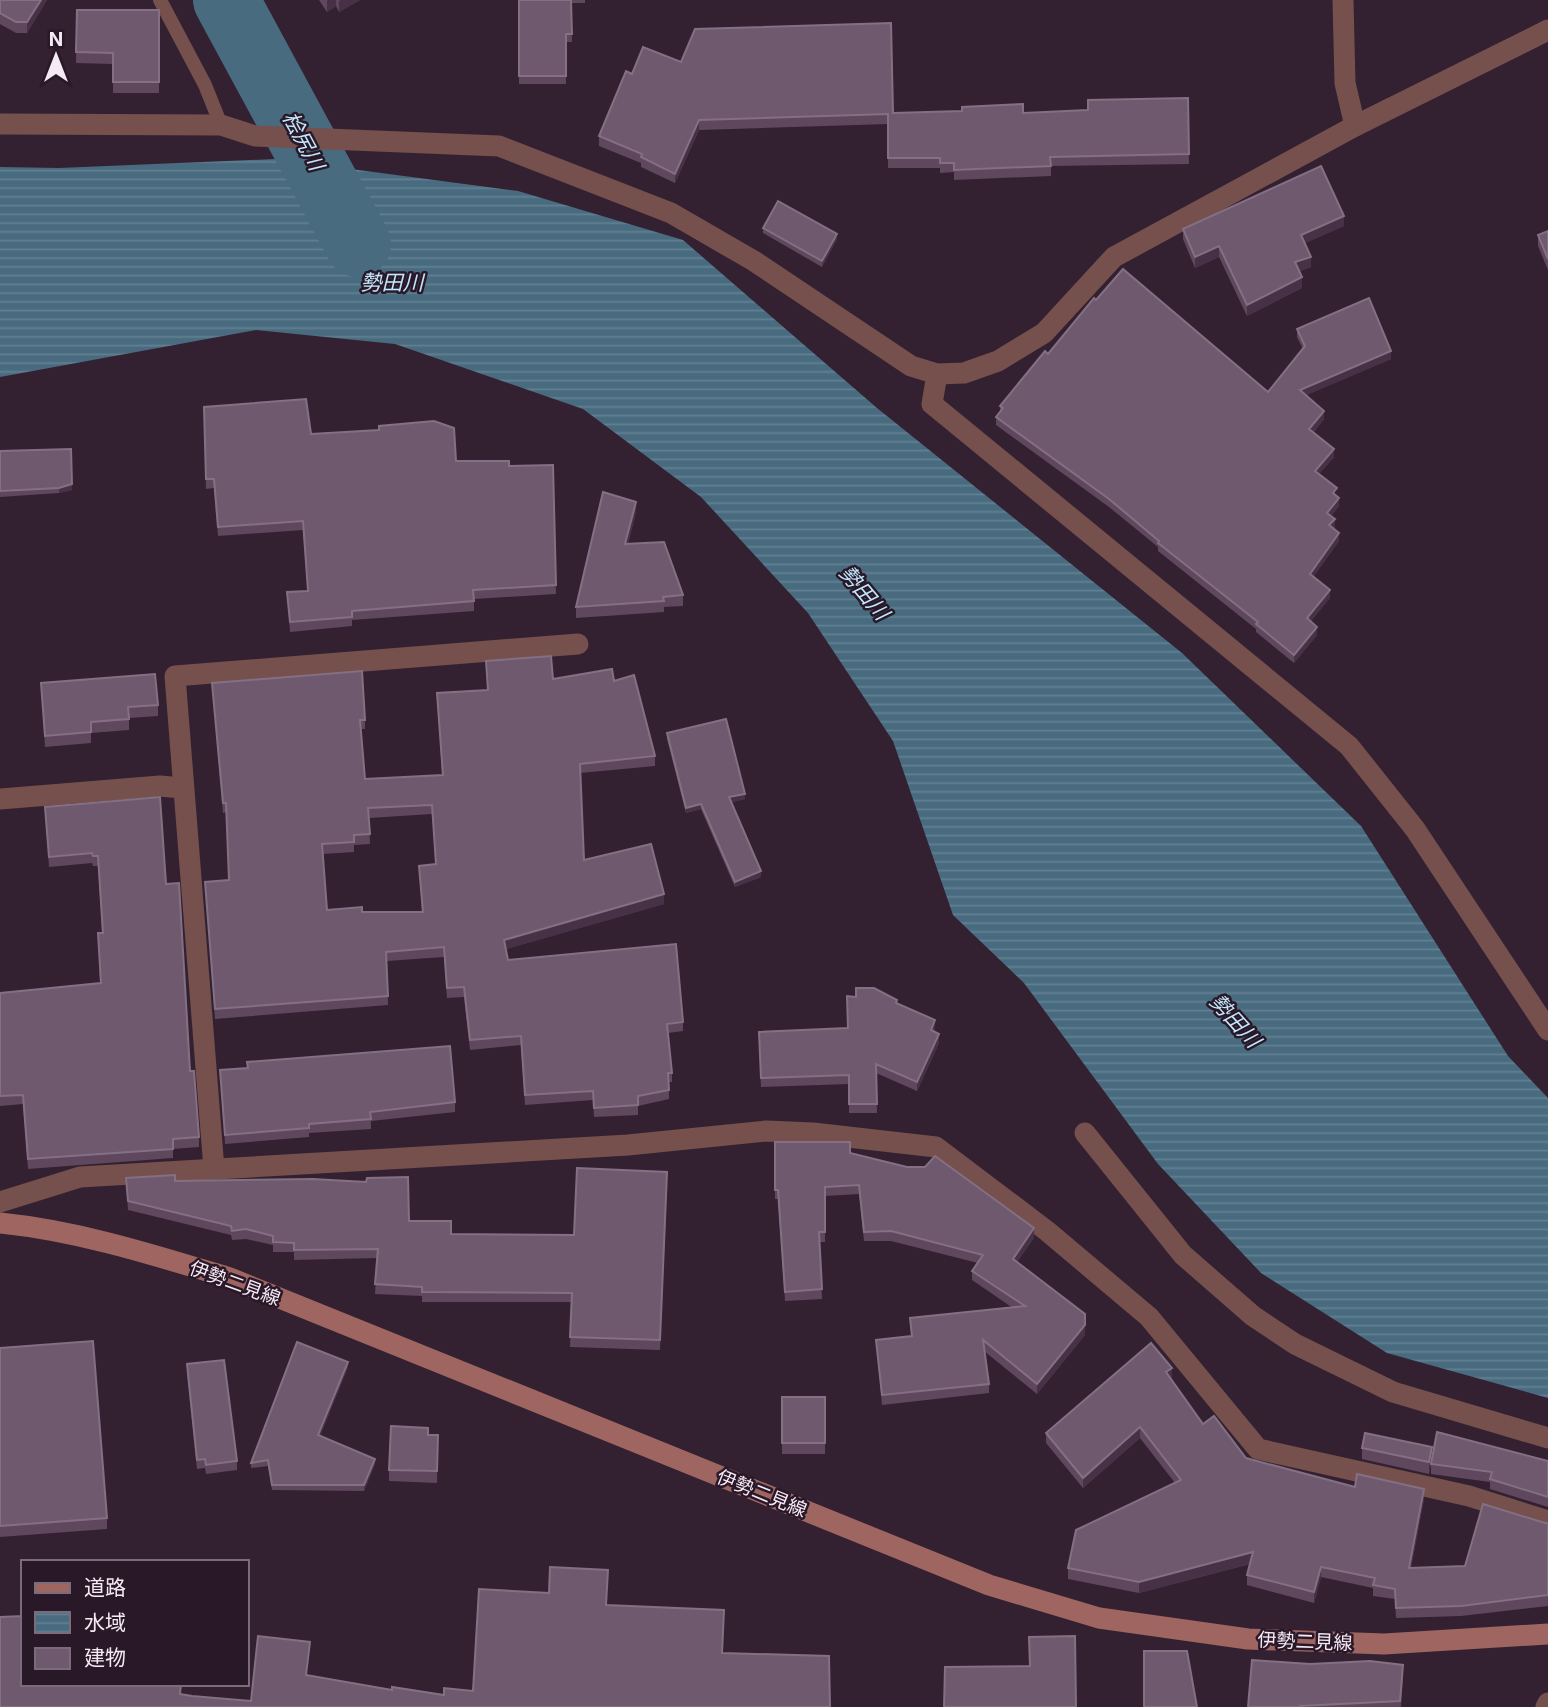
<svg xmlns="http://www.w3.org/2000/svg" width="1548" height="1707" viewBox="0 0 1548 1707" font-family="Inter,'Noto Sans JP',sans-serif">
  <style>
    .water { fill: url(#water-rules) }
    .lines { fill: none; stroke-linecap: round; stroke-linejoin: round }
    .river { stroke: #486b7f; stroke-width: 66 }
    .service { stroke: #75504d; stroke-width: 14 }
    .minor { stroke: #75504d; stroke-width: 21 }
    .secondary { stroke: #9f6560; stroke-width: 21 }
    .wall { fill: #5f475e; fill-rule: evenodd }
    .shaded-wall { fill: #473146 }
    .building { fill: #6f596e; stroke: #846f83; stroke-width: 2; fill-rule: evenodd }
    .labels { text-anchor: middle; stroke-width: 5; stroke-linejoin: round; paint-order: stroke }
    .street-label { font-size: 19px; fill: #f5e9f4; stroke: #291828 }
    .water-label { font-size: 21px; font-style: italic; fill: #c2e8fd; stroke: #291828 }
  </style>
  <defs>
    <pattern id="water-rules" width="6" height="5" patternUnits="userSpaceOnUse" patternTransform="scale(1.75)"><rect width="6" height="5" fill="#486b7f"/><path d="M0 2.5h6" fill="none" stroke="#638092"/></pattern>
  </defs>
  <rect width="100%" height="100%" fill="#332132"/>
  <path class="water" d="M275 159 518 191 683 240 877 408 1182 653 1361 826 1508 1056 1548 1098V1398L1387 1353 1261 1273 1158 1164 1024 983 953 915 893 741 808 613 701 497 583 409 395 344 256 330 0 377V167L59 168Z"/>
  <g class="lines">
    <path class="river" d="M226 0 358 244"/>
    <path class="service" d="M160 0 205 85 221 125"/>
    <g class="minor">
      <path d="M1343 0 1345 83 1355 126"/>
      <path d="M0 124 221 125 255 136 499 146 671 213 754 261 911 366 937 374 964 373 998 361 1044 333 1114 257 1355 126 1548 30"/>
      <path d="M937 374 932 404 1349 746 1415 829 1548 1030"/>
      <path d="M0 799 160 786 182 788"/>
      <path d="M1085 1133 1183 1255 1253 1316 1295 1344 1393 1392 1548 1438"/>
      <path d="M214 1169 175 676 578 644"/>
      <path d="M0 1202 80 1177 628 1145 766 1131 813 1133 936 1147 1047 1231 1149 1317 1258 1449 1469 1496 1548 1521"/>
      <path d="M1546 1707 1548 1703"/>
    </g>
    <path class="secondary" d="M0 1223C79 1231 154 1255 230 1278L989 1585 1099 1618 1248 1639 1384 1644 1548 1634"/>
  </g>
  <g class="wall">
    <path d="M0 0H47L27 33H16L0 24Z"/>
    <path d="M319 0H360L339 12 336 6 327 12Z"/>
    <path d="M519 0H585V3H571L572 42H566V84H519Z"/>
    <path d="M77 10H159V93H113V64L76 63Z"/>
    <path d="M681 62 893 113H1023L1088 110 1188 98 1189 164 1051 166V176L954 180V172L940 173V168H888V124L699 130 675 183 641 167V163L599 146V136L632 74Z"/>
    <path d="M1344 226 1305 243 1311 267 1300 271 1302 288 1247 316 1219 257 1195 268 1183 239V229Z"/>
    <path d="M763 228 837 239 822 267 763 233Z"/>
    <path d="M1548 231V270L1538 246V235Z"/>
    <path d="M1096 300 1268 392 1303 349 1297 337V329L1391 359 1306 395 1324 419 1313 433 1334 457 1319 474 1337 496 1339 506 1331 516 1335 528 1334 529 1339 541 1313 577 1330 598 1311 621 1317 635 1294 663 1256 632V629L1158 551V547L1109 507 996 425V417L1000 412V406L1048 354Z"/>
    <path d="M204 407 311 434 456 461 509 466 553 465 556 594 474 599V611L352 620V626L290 632 287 592 308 591 303 530 218 536 214 488 206 489Z"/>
    <path d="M0 451 72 490 59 493 0 497Z"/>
    <path d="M636 512 628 544 683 595V606L664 607V612L576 618V607Z"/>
    <path d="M486 661 553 679 614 681 655 756V766L580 773 584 860 664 904 505 949 508 960 683 1022V1031L668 1033 672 1073V1082H669V1099L638 1106V1115L594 1117 593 1100 525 1105 521 1045 470 1050 464 997 447 998 444 957 387 961 388 1005 215 1019 205 882 229 880 226 812 223 813 212 683 365 720V729H361L365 779 442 775 437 693 488 691ZM432 814 436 865 419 866 422 912H362L327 910 323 854 354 852V845L370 844 369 818Z"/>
    <path d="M41 683 158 705V716L129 718V730L91 733V743L45 747Z"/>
    <path d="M667 733 745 799 732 802 761 877 735 887 701 809 686 813 667 739Z"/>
    <path d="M45 807 166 884 199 1137V1147L173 1149V1158L28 1169 23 1104 0 1106V993L100 983 98 933H102L98 866H93L92 863 49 867Z"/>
    <path d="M856 997 897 1003 935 1029 934 1032 939 1043 917 1091 876 1073 877 1113H849V1084L761 1087 759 1040 848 1028Z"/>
    <path d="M220 1070 455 1102V1112L371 1121V1129L309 1133V1137L225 1144Z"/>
    <path d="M775 1142 850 1153 1034 1238 1017 1262 1085 1335 1037 1394 984 1351 989 1384V1393L882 1405 876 1340 911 1336 910 1318 1013 1308 972 1280V1271L978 1263 891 1241H864L859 1194 825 1196V1242H820L822 1299 785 1301 778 1199H775Z"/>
    <path d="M126 1178 175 1181 409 1221 451 1234 574 1235 667 1182 660 1350 570 1347 571 1302H422V1296L375 1294 377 1258 294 1260V1252H273V1245L246 1239 232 1240 231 1235 128 1210Z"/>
    <path d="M0 1348 107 1518V1529L0 1537Z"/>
    <path d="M187 1364 237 1461V1470L206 1474 205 1468 197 1469 187 1374Z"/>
    <path d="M348 1367 320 1436 375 1464 364 1491 272 1490 268 1466 251 1468V1463Z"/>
    <path d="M1172 1378 1171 1379 1203 1424 1246 1458 1355 1487 1424 1499 1411 1568 1465 1566 1545 1523H1548V1606L1461 1616 1396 1618 1395 1599 1373 1596V1588L1321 1577 1314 1603 1247 1585V1575L1250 1564 1139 1593 1068 1579V1568L1175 1483 1140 1438 1083 1488 1046 1443V1433Z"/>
    <rect x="782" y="1397" width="43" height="57"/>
    <path d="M438 1435 437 1483 389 1481V1470Z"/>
    <path d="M1362 1448 1432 1458 1429 1474 1362 1459Z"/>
    <path d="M1548 1461V1507L1490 1489V1482L1431 1474V1464Z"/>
    <path d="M1310 1664 1403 1676 1401 1707H1248Z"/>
  </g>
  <g class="shaded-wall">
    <path d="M41 0H47L27 33V22Z"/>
    <path d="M328 0H336V6L327 12V1Z"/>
    <path d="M341 0H360L339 12V1Z"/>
    <path d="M699 120V130L675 183V174Z"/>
    <path d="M1344 216V226L1301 245V235Z"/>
    <path d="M837 234V239L822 267V261Z"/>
    <path d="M1219 246V257L1195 268V257Z"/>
    <path d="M1311 257V267L1295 273V262Z"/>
    <path d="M1302 277V288L1247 316V305Z"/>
    <path d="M1391 351V359L1300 398V390Z"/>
    <path d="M1324 411V419L1309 437V429Z"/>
    <path d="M1334 449V457L1315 479V471Z"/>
    <path d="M72 484V490L59 493V488Z"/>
    <path d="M1339 498V506L1327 521V513Z"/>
    <path d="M636 502V512L625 555V544Z"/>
    <path d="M1335 519V528L1329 533V525Z"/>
    <path d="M1339 533V541L1310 582V574Z"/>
    <path d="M1330 590V598L1307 626V618Z"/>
    <path d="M1317 627V635L1294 663V655Z"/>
    <path d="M745 794V799L729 803V797Z"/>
    <path d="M701 804V809L686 813V808Z"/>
    <path d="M761 871V877L735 887V882Z"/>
    <path d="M664 894V904L504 950V940Z"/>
    <path d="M935 1020V1029L931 1039V1030Z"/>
    <path d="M939 1034V1043L917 1091V1082Z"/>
    <path d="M1034 1228V1238L1013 1268V1259Z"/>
    <path d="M1085 1325V1335L1037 1394V1384Z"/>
    <path d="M348 1362V1367L318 1441V1435Z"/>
    <path d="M1172 1368V1378L1166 1383V1372Z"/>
    <path d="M1140 1427V1438L1083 1488V1478Z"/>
    <path d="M1432 1447V1458L1429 1474V1462Z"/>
    <path d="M375 1459V1464L364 1491V1485Z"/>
    <path d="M1424 1489V1499L1409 1579V1568Z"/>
    <path d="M1253 1552V1563L1139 1593V1582Z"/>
    <path d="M1321 1567V1577L1314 1603V1592Z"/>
  </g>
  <g class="building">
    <path d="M0 0H41L27 22H16L0 13Z"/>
    <path d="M519 0H571L572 34H566V76H519Z"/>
    <path d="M77 10H159V82H113V53L76 52Z"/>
    <path d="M891 23 893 113 962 111V107L1023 104V113L1088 110V100L1188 98 1189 154 1050 157 1051 166 954 170V163H940V158H888V114L699 120 675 174 641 157 642 154 599 136 626 71 632 74 643 47 681 62 695 29Z"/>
    <path d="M1321 166 1344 216 1301 235 1311 257 1295 262 1302 277 1247 305 1219 246 1195 257 1183 229Z"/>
    <path d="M778 201 837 234 822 261 763 228Z"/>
    <path d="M1548 231V259L1538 235Z"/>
    <path d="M1123 269 1268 392 1305 346 1297 329 1369 298 1391 351 1300 390 1324 411 1309 429 1334 449 1315 471 1337 488 1333 493 1339 498 1327 513 1335 519 1329 525 1339 533 1310 574 1330 590 1307 618 1317 627 1294 655 1256 624 1258 622 1158 543 1159 541 1109 499 996 417 1003 408 1000 406 1045 351 1048 354 1094 298 1096 300Z"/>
    <path d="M306 399 311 434 379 430V426L434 421 454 428 456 461H509V466L553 465 556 585 473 590 474 601 352 611V617L290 622 287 592 308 591 303 521 218 527 214 479H206L204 407Z"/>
    <path d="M71 449 72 484 59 488 0 491V451Z"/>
    <path d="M603 492 636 502 625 544 664 542 683 595 663 597 664 601 576 607Z"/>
    <path d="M551 656 553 679 612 669 614 681 634 675 655 756 580 764 584 860 651 844 664 894 504 940 508 960 676 944 683 1022 667 1024 672 1073H668L669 1090 638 1096V1105L594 1108 593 1091 525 1095 521 1036 470 1040 464 987 447 988 444 947 386 952 388 996 215 1009 205 882 229 880 226 803H223L212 683 362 671 365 720H360L365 779 443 775 437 693 488 690 486 661ZM432 805 436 864 419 866 423 912H362V907L327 910 322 844 354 842V835L370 834 368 808Z"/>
    <path d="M155 674 158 705 128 707 129 719 91 722V732L45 736 41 683Z"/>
    <path d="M726 719 745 794 729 797 761 871 735 882 701 804 686 808 667 733Z"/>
    <path d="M160 797 166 884 179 883 190 1071H194L199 1137 173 1139V1149L28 1159 23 1095 0 1096V993L101 983 98 933H103L98 856H93L92 853 49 857 45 807Z"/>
    <path d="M856 988H874L897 1000 896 1003 935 1020 931 1030 939 1034 917 1082 876 1064 877 1104H849V1075L761 1078 759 1032 848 1028 847 996 856 997Z"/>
    <path d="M450 1046 455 1102 370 1112 371 1119 309 1124V1128L225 1135 220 1070 248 1068 247 1062Z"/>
    <path d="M775 1142H850V1153L907 1167H925L935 1156 1034 1228 1013 1259 1085 1314V1325L1037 1384 983 1340 989 1384 882 1395 876 1340 912 1336 910 1318 1025 1306 972 1271 983 1255 891 1231 864 1232 859 1185 825 1187V1232H819L822 1289 785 1292 778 1190H775Z"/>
    <path d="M577 1168 667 1172 660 1340 570 1337 572 1293 422 1292V1287L375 1284 378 1249 294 1250V1243L273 1242V1236L246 1229 232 1231 231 1226 128 1201 126 1178 175 1175V1181L313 1179 366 1182 367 1178 408 1177 409 1221H451V1234L574 1235Z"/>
    <path d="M93 1341 107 1518 0 1526V1348Z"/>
    <path d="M297 1342 348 1362 318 1435 375 1459 364 1485H272L268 1460 251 1463Z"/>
    <path d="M1151 1343 1172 1368 1166 1372 1203 1424 1214 1416 1246 1458 1355 1487 1357 1474 1424 1489 1409 1568 1465 1566 1483 1504 1545 1523H1548V1595L1461 1606 1396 1608 1395 1589 1373 1585 1375 1578 1321 1567 1314 1592 1247 1575 1253 1552 1139 1582 1068 1568 1076 1530 1181 1480 1140 1427 1083 1478 1046 1433Z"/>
    <path d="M224 1360 237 1461 206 1465 205 1459 197 1460 187 1364Z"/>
    <rect x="782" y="1397" width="43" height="46"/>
    <path d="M391 1426 428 1428V1435H438L437 1471 389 1470Z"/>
    <path d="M1437 1432 1548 1461V1497L1490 1479 1492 1472 1431 1464Z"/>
    <path d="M1365 1433 1432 1447 1429 1462 1362 1448Z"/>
    <path d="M550 1567 608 1570 606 1605 724 1610 722 1653 829 1656 830 1707H0V1617L23 1616V1684H181L180 1694 192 1696 251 1701 258 1636 310 1642 306 1675 392 1690V1687L444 1695V1688L473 1691 479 1589 549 1593Z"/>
    <path d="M1075 1636 1076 1707H944L945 1667 1030 1666 1029 1637Z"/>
    <path d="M1144 1651H1187L1197 1707H1144Z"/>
    <path d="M1252 1660 1310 1664 1370 1661 1403 1665 1400 1701 1300 1706V1707H1248Z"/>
  </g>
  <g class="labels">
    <g class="street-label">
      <text transform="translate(235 1283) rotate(20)" y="7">伊勢二見線</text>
      <text transform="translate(762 1493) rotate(22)" y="7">伊勢二見線</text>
      <text transform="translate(1305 1641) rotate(2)" y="7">伊勢二見線</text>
    </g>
    <g class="water-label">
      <text transform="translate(303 141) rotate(62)" y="7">桧尻川</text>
      <text x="392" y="290">勢田川</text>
      <text transform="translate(864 593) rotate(50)" y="7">勢田川</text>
      <text transform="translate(1235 1021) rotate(48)" y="7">勢田川</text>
    </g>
  </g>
  <rect x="21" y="1560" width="228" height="126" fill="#291828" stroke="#7b6c7a" stroke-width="2"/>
  <rect x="35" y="1583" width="35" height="10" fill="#9f6560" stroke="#7b6c7a" stroke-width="2"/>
  <text x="84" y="1595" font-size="21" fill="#f5e9f4">道路</text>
  <rect x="35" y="1612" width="35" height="21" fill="url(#water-rules)" stroke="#7b6c7a" stroke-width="2"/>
  <text x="84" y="1630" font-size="21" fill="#f5e9f4">水域</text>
  <rect x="35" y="1648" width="35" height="21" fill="#6f596e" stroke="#7b6c7a" stroke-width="2"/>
  <text x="84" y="1665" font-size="21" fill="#f5e9f4">建物</text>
  <g transform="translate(56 56)" stroke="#291828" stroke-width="5" paint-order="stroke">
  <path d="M0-5L12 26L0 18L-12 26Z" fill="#f5e9f4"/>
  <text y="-10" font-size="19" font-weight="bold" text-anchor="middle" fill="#f5e9f4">N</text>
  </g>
</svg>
